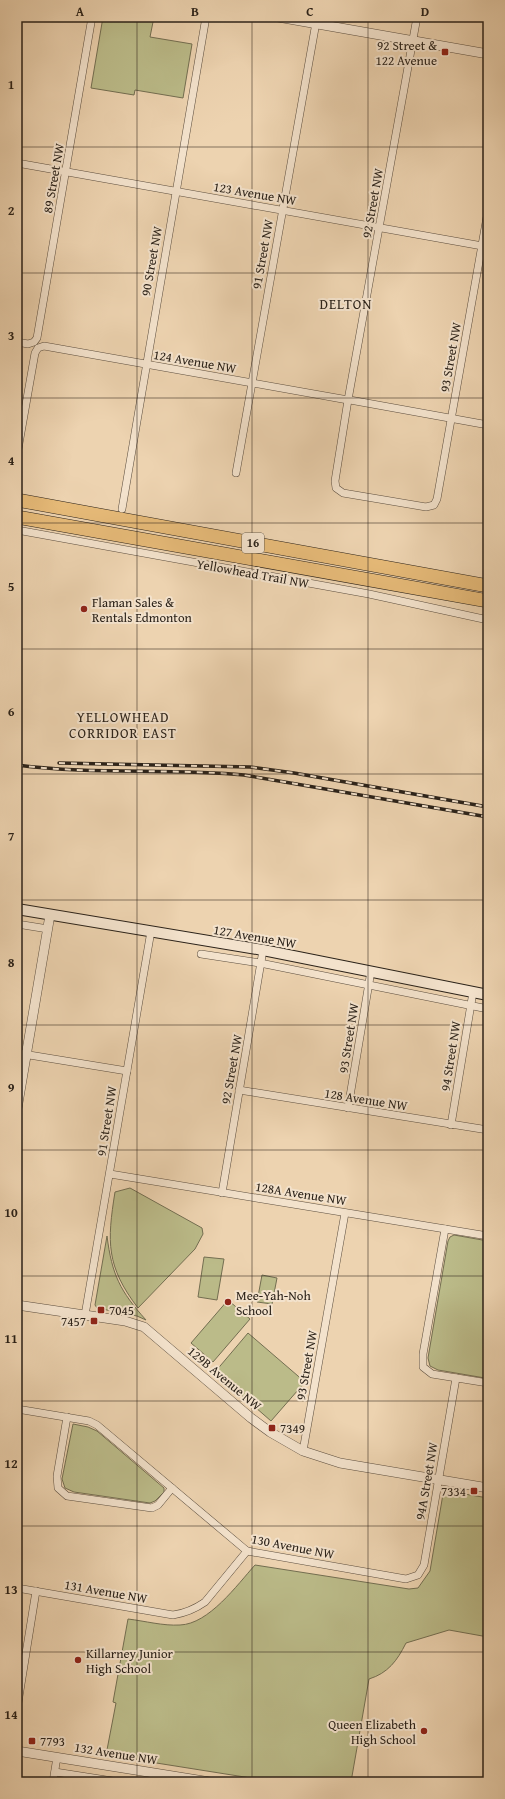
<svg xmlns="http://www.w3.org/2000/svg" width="505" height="1799" viewBox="0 0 505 1799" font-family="'Gentium Book Plus',serif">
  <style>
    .green { fill: #bbbb89; stroke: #736e51 }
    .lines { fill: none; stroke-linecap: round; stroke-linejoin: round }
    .minor-casing { stroke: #5c4e3f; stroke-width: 8 }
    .tertiary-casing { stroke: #5c4e3f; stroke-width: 10 }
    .secondary-casing { stroke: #2b2219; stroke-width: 12 }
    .motorway-casing { stroke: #2b2219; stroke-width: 14 }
    .minor { stroke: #f3e2cc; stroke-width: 7 }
    .tertiary { stroke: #f3e2cc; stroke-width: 9 }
    .secondary { stroke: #f3e2cc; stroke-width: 10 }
    .motorway { stroke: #e6ba78; stroke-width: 13 }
    .rail-casing { stroke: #2b2219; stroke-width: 3.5 }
    .rail { stroke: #f3e2cc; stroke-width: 2; stroke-dasharray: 6; stroke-linecap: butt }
    .grid { fill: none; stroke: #2b2219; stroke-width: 1; stroke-opacity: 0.55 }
    .poi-dot { fill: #8f2418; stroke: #f3e2cc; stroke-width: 1.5 }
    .labels { text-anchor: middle; stroke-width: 4; stroke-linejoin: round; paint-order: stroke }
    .shield { fill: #f3e2cc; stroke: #675c4f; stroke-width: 1 }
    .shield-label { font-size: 12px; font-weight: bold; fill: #2b2219 }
    .poi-label { font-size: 13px; fill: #2b2219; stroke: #f3e2cc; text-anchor: start }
    .street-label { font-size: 13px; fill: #2b2219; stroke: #f3e2cc }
    .neighbourhood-label { font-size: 14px; letter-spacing: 1px; fill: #2b2219; stroke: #f3e2cc }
    .neatline { fill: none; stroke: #2b2219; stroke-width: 1.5 }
    .grid-label { font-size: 13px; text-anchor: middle; font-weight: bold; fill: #2b2219 }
  </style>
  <rect width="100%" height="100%" fill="#edd3b0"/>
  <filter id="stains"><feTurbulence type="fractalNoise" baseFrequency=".005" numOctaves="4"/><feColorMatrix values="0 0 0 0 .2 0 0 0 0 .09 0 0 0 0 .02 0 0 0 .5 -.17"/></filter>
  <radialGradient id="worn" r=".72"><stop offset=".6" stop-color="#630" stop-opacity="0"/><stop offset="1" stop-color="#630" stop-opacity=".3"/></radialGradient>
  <g class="green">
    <path d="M103 17H154L150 37 192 44 183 98 135 90 134 95 91 88Z"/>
    <path d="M130 1188 202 1228 203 1234 195 1249 138 1308C106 1266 107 1242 115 1192Z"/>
    <path d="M454 1235 488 1241V1376L485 1378 438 1370 430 1366 428 1358 448 1241 450 1237Z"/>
    <path d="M107 1236C112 1275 120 1291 146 1320L137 1316 97 1308 95 1305Z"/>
    <path d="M204 1257 224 1259 217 1300 198 1297Z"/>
    <path d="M262 1275 277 1278 272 1304 257 1302Z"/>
    <path d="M228 1300 250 1319 213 1362 191 1343Z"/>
    <path d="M248 1333 305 1382 271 1421 215 1372Z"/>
    <path d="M73 1424 88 1427 97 1431 164 1488V1492L155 1501 150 1503 74 1492 65 1488 62 1479Z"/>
    <path d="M447 1491 488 1498V1637L449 1630 406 1643C397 1661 388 1673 369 1679L351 1782H276L106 1755 116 1703 113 1702 128 1619C145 1621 163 1626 180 1625 209 1624 237 1585 255 1565L396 1587 409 1589 418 1588 430 1571 443 1494Z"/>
  </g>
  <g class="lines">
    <defs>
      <g id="minor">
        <path d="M417 17 348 400 335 481 336 488 343 493 426 507 434 505 437 499 488 211"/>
        <path d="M17 163 488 247"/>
        <path d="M17 342 28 344 34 342 37 338 92 17"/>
        <path d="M350 400 488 425"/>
        <path d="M17 455 35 353 38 348 44 346 348 400"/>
        <path d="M236 473 317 17"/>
        <path d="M122 509 206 17"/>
        <path d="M17 530 369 594 488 620"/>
        <path d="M17 924 48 929"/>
        <path d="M201 954 260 963 488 1009"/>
        <path d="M17 1053 127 1071"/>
        <path d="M239 1090 488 1130"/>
        <path d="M348 1108 371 971"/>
        <path d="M451 1125 473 992"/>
        <path d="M110 1174 488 1236"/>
        <path d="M222 1193 263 950"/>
        <path d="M445 1229 423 1354V1367L432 1374 488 1383"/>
        <path d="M486 1236 488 1223"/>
        <path d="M85 1315 151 931"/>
        <path d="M17 1409 89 1421 97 1425 247 1551 406 1579 418 1575 424 1565 456 1378"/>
        <path d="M67 1417 57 1476 58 1488 67 1496 152 1508 158 1505 172 1488"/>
        <path d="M303 1451 345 1213"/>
        <path d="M17 1588 173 1615C186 1613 195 1609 205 1602L247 1551"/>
        <path d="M17 1709 36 1591"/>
        <path d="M55 1772 119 1782"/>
        <path d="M53 1782 57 1757"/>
      </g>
      <g id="tertiary">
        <path d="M278 17 488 54"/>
        <path d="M17 1109 50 915"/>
        <path d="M17 1305 125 1321 144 1327 251 1418 270 1432 303 1451 340 1463 488 1488"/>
        <path d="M17 1751 210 1782"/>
      </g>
      <path id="secondary" d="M17 909 263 950 488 995"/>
      <g id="motorway">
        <path d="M17 500 488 586"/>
        <path d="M17 517 488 601"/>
      </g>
    </defs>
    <use href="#minor" class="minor-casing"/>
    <use href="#tertiary" class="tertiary-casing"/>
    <use href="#secondary" class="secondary-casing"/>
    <use href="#motorway" class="motorway-casing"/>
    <use href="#minor" class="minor"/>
    <use href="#tertiary" class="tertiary"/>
    <use href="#secondary" class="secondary"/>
    <use href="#motorway" class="motorway"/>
    <defs>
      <g id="rail">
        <path d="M59 763 250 767 294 773 488 807"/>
        <path d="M17 765C92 775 168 768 244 775L488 817"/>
      </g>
    </defs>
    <use href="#rail" class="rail-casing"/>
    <use href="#rail" class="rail"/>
  </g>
  <path class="grid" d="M137 17V1782M252 17V1782M368 17V1782M17 147H488M17 273H488M17 398H488M17 523H488M17 649H488M17 774H488M17 900H488M17 1025H488M17 1150H488M17 1276H488M17 1401H488M17 1526H488M17 1652H488"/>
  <g class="poi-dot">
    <rect x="441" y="48" width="8" height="8" rx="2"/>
    <circle cx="84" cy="609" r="4"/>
    <circle cx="228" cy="1302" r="4"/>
    <rect x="97" y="1306" width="8" height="8" rx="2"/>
    <rect x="90" y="1317" width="8" height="8" rx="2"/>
    <rect x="268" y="1424" width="8" height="8" rx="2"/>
    <rect x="470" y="1487" width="8" height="8" rx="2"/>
    <circle cx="78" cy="1660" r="4"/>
    <circle cx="424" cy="1731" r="4"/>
    <rect x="28" y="1737" width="8" height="8" rx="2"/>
  </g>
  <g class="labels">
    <rect class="shield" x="242" y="533" width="22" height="20" rx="3"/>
    <g class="shield-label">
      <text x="253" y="547">16</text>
    </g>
    <g class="poi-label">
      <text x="437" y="50" text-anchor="end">92 Street &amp;<tspan x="437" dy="15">122 Avenue</tspan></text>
      <text x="92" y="607">Flaman Sales &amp;<tspan x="92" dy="15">Rentals Edmonton</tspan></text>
      <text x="236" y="1300">Mee-Yah-Noh<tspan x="236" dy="15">School</tspan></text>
      <text x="109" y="1315">7045</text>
      <text x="86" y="1326" text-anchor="end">7457</text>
      <text x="280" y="1433">7349</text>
      <text x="466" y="1496" text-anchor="end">7334</text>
      <text x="86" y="1658">Killarney Junior<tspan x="86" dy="15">High School</tspan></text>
      <text x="416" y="1729" text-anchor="end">Queen Elizabeth<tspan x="416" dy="15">High School</tspan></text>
      <text x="40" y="1746">7793</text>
    </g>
    <g class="street-label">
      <text transform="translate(53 178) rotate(-80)" y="5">89 Street NW</text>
      <text transform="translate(255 193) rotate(10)" y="5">123 Avenue NW</text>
      <text transform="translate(372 203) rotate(-80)" y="5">92 Street NW</text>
      <text transform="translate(262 254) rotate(-80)" y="5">91 Street NW</text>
      <text transform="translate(151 261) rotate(-80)" y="5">90 Street NW</text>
      <text transform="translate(450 357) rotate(-80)" y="5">93 Street NW</text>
      <text transform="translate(195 361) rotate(10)" y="5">124 Avenue NW</text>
      <text transform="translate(253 573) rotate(10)" y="5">Yellowhead Trail NW</text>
      <text transform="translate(255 936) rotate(10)" y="5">127 Avenue NW</text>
      <text transform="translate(348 1038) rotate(-81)" y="5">93 Street NW</text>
      <text transform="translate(450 1056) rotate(-81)" y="5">94 Street NW</text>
      <text transform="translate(231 1069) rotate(-80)" y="5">92 Street NW</text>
      <text transform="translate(366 1099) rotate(9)" y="5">128 Avenue NW</text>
      <text transform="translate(106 1121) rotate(-81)" y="5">91 Street NW</text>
      <text transform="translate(301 1193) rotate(9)" y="5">128A Avenue NW</text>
      <text transform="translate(306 1365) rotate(-80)" y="5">93 Street NW</text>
      <text transform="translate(225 1378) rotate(40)" y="5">129B Avenue NW</text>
      <text transform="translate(426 1481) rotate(-80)" y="5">94A Street NW</text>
      <text transform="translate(293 1546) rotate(11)" y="5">130 Avenue NW</text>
      <text transform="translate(106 1591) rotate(10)" y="5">131 Avenue NW</text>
      <text transform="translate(116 1753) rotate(9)" y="5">132 Avenue NW</text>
    </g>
    <g class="neighbourhood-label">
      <text x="346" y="309">DELTON</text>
      <text x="123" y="722">YELLOWHEAD<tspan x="123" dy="16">CORRIDOR EAST</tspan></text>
    </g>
  </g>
  <rect width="505" height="1799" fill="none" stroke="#edd3b0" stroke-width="44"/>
  <rect x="22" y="22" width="461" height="1755" class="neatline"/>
  <g class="grid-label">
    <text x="80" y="16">A</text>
    <text x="195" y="16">B</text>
    <text x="310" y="16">C</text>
    <text x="425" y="16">D</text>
    <text x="11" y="89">1</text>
    <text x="11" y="215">2</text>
    <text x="11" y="340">3</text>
    <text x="11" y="465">4</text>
    <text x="11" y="591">5</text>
    <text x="11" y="716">6</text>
    <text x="11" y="841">7</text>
    <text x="11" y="967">8</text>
    <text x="11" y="1092">9</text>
    <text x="11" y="1217">10</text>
    <text x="11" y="1343">11</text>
    <text x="11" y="1468">12</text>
    <text x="11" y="1594">13</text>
    <text x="11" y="1719">14</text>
  </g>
  <rect width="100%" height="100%" filter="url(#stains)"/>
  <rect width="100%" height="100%" fill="url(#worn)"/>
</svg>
